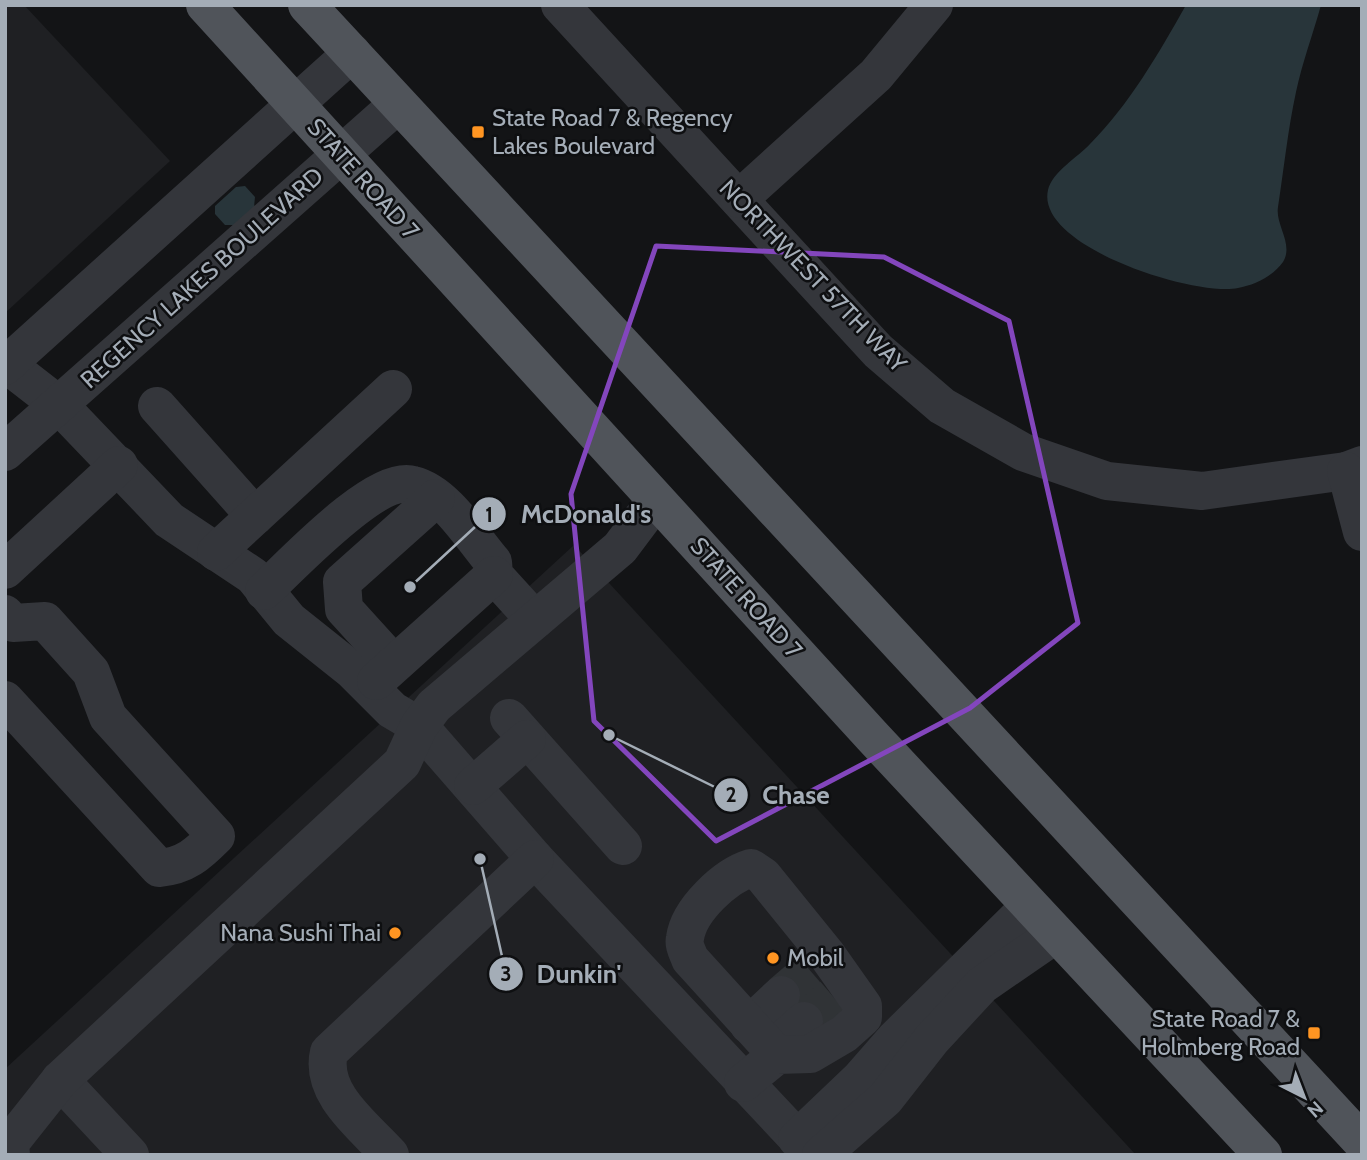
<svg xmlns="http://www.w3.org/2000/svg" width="1367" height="1160" viewBox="0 0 1367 1160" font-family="Cabin,sans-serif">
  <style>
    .built { fill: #1f2023 }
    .water { fill: #28353a }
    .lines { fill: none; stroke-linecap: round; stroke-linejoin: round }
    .minor-tunnel { stroke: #303336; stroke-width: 38; stroke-dasharray: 38 19; stroke-linecap: butt }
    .minor { stroke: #34363b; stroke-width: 38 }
    .major { stroke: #50545a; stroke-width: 38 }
    .marked { fill: none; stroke: #8346bd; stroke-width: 5; stroke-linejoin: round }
    .poi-dot { fill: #ff9522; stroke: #0e0f11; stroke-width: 2.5 }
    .labels { text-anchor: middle; stroke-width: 5; stroke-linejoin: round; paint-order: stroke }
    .poi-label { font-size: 24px; fill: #a4adb7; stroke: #0e0f11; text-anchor: start }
    .street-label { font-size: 24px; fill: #a4adb7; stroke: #0e0f11 }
    .leader { fill: none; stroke: #a4adb7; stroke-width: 2.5 }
    .callout-dot { fill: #a4adb7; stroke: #0e0f11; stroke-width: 2.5 }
    .mark-label { font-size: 21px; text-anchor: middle; font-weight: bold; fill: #111 }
    .callout-label { font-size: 26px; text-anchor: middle; font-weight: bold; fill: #a4adb7; stroke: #0e0f11; stroke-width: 5; stroke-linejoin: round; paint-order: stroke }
  </style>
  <rect width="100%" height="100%" fill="#131416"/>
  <g class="built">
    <path d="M5 5H24L170 161 5 313Z"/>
    <path d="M574 545 1136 1155H5V1069Z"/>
  </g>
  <g class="water">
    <path d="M1186 5H1321C1313 34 1302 63 1296 92 1288 129 1284 168 1278 207 1275 225 1294 244 1283 262 1273 276 1255 285 1238 288 1196 297 1035 247 1048 190 1052 172 1078 157 1090 144 1129 105 1159 53 1186 5Z"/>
    <path d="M245 186 255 197 254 207 235 225H225L215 214V206L236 187Z"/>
  </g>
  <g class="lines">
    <g class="minor-tunnel">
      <path d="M781 995 810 970"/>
      <path d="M804 1021 833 996"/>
    </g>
    <g class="minor">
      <path d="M560 5 878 351 942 406 1023 452 1107 481 1202 491 1346 471 1362 465"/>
      <path d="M739 199 876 75 934 5"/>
      <path d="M5 363 59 405 169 520 253 576 289 620 353 671 392 710 419 726 535 859 813 1155"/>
      <path d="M5 366 352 53"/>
      <path d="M157 406 255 516"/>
      <path d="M5 452 398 104"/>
      <path d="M1346 471 1362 532"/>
      <path d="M216 552 393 389"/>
      <path d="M5 570 119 465"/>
      <path d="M264 591C291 566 376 474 413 485 446 493 472 538 493 562L494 575 535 620"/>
      <path d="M5 614 13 623 45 621 91 672 108 717 216 836C198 854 185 866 159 868L5 700"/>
      <path d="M393 663 344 609 342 582 436 498"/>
      <path d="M376 681 494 575"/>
      <path d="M509 718 623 846"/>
      <path d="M473 786 527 739"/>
      <path d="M749 1025 781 995"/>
      <path d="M772 1050 804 1021"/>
      <path d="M60 1080 130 1155"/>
      <path d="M743 1083 777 1055 810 1054 844 1034 863 1017V1006L827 955 763 876 751 868C725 876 689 910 685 938 683 945 688 953 690 959L777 1055"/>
      <path d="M797 1139 860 1079 895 1039 1030 906"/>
      <path d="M11 1155 10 1143 60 1080 402 763 419 726 434 706 620 548 656 500"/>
      <path d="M390 1155C364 1126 319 1094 329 1052L535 859"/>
      <path d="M821 1155 885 1099 932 1039 982 985 1056 934"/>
    </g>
    <g class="major">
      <path d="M205 5 872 736 1263 1155"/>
      <path d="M307 5 1362 1142"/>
    </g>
  </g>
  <path class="marked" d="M656 246 884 257 1009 321 1078 623 970 708 716 841 594 721 571 494Z"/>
  <g class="poi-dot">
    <rect x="471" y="125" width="14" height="14" rx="3.5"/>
    <circle cx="395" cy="933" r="7"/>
    <circle cx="773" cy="958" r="7"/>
    <rect x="1307" y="1026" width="14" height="14" rx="3.5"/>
  </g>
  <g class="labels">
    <g class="poi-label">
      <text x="492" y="126">State Road 7 &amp; Regency<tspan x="492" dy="28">Lakes Boulevard</tspan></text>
      <text x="381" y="941" text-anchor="end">Nana Sushi Thai</text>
      <text x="787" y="966">Mobil</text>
      <text x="1300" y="1027" text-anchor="end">State Road 7 &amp;<tspan x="1300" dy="28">Holmberg Road</tspan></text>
    </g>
    <g class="street-label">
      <text transform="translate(363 179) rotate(48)" y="8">STATE ROAD 7</text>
      <text transform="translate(813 276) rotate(46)" y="8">NORTHWEST 57TH WAY</text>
      <text transform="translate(202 278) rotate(-42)" y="8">REGENCY LAKES BOULEVARD</text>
      <text transform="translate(746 598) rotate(48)" y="8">STATE ROAD 7</text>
    </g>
  </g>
  <path class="leader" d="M410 587L489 514M609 735L731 795M480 859L506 974"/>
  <g class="callout-dot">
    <circle cx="410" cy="587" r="7"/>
    <circle cx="609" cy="735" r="7"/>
    <circle cx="480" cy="859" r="7"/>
    <circle cx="489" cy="514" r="18"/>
    <circle cx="731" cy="795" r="18"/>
    <circle cx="506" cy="974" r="18"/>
  </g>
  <g class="mark-label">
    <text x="489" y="522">1</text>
    <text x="731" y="802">2</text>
    <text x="506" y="981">3</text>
  </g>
  <g class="callout-label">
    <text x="586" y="523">McDonald's</text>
    <text x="796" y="804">Chase</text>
    <text x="579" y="983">Dunkin'</text>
  </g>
  <rect width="1367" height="1160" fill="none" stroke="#a4adb7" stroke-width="14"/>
  <g transform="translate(1304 1097) rotate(138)" stroke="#0e0f11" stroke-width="5" paint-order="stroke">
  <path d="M0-5L12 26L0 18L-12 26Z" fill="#a4adb7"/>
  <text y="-10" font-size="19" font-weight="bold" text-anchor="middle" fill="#a4adb7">N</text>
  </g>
</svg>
